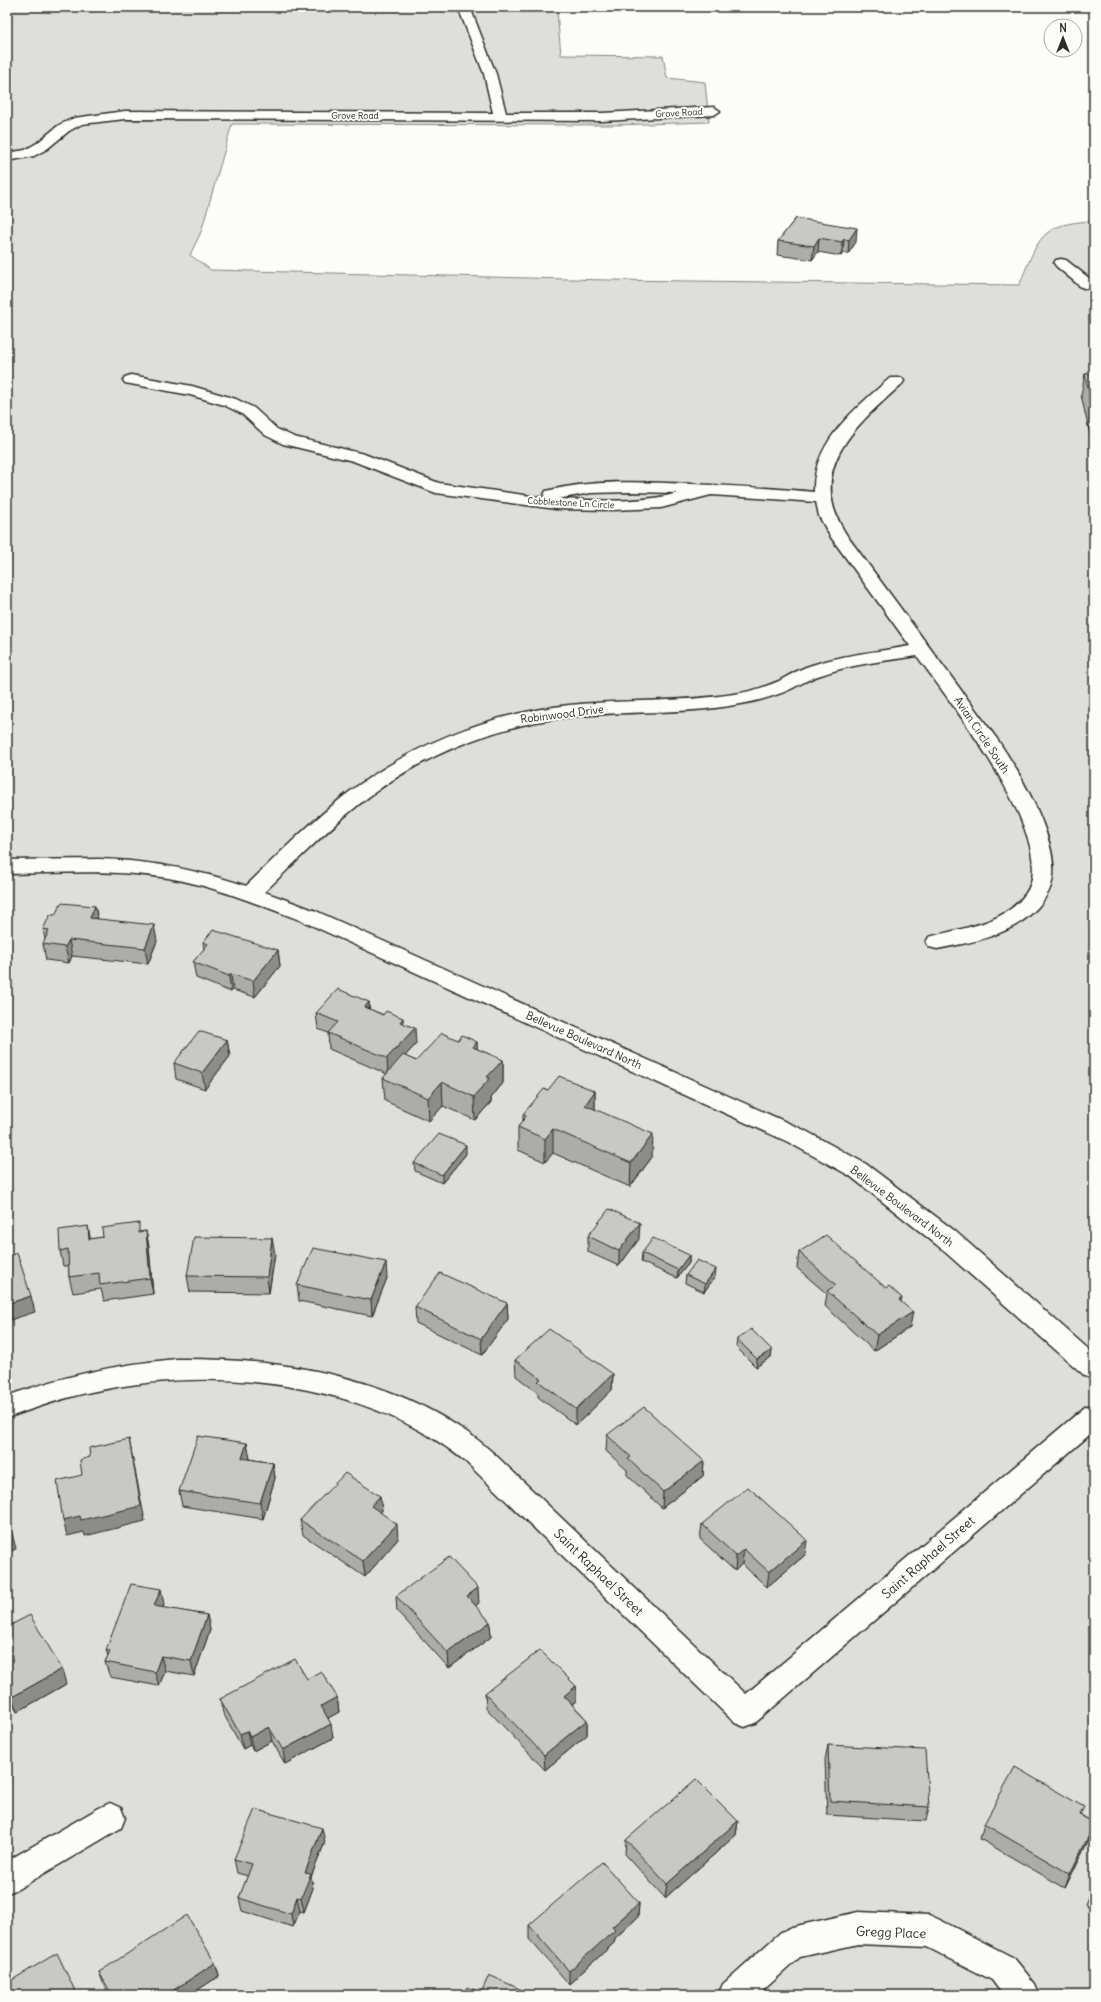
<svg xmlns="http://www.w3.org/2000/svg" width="1101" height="2002" viewBox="0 0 1101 2002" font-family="Delius,sans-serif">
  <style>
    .green { fill: #dfdeda; stroke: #858482 }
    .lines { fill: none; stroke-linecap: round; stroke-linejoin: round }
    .minor-casing { stroke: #2b2b2b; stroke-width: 3 }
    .major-casing { stroke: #2b2b2b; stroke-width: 3 }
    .minor { fill: #fdfcf7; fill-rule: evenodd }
    .major { fill: #fdfcf7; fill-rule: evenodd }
    .wall { fill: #adaca9; stroke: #2b2b2b }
    .shaded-wall { fill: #8d8c89; stroke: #2b2b2b }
    .building { fill: #c9c8c4; stroke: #2b2b2b }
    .labels { text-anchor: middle; stroke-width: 4; stroke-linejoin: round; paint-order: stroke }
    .far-street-label { font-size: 9px; fill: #2b2b2b; stroke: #fdfcf7 }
    .street-label { font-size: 11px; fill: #2b2b2b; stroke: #fdfcf7 }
    .near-street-label { font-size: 13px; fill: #2b2b2b; stroke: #fdfcf7 }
  </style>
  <rect width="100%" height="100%" fill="#fdfcf7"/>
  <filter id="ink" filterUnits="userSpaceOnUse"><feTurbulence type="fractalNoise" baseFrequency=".025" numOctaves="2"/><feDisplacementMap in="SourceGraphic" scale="8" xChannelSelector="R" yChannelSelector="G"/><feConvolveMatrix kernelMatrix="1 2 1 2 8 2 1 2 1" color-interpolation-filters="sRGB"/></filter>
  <g filter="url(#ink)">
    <path class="green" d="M7 7H559L557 12 561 55 663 56 667 78 705 82 709 122 612 125 232 124 201 232 190 255 211 270 608 280 1019 285C1039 239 1039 223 1094 221V1995H7Z"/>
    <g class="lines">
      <defs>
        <g id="minor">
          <path d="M458 7H470L496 74 506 113H602L714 107 720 111 714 115 602 121 125 119 82 124 69 131 47 149 34 156 7 161V153L25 150 37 143 59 125 74 118 125 111 493 113 484 74Z"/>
          <path d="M1061 259 1066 260 1094 282V291L1081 287 1056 266 1054 263 1056 260Z"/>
          <path d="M131 375 192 386 236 399 254 408 277 429 294 437 364 454 439 483 545 498 544 495 546 491C594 479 643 482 692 484 732 486 773 488 814 492 812 442 856 408 890 378H902L904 381 902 384C854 427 803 470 848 537L997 739C1019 771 1061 842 1052 882 1048 900 1031 916 1016 925 992 939 963 944 937 949L929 947 926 942 929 937C964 927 1004 925 1026 893 1062 842 947 698 917 656 885 661 852 664 821 675 810 678 801 684 791 689 774 697 754 702 735 705 680 715 624 710 569 717 491 726 417 757 357 806 322 834 291 867 258 898L251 900 244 898 241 893 244 888C276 857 308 824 344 796 409 746 487 714 569 705 624 699 679 703 734 694 749 692 765 687 779 681 788 676 796 671 806 667 839 655 875 652 910 646L830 536 819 516 816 502 711 495 661 508 612 510 556 509 436 493 353 461 283 444 265 435 242 414 224 405 190 395 125 383 123 380 125 377ZM631 492 678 493C639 504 597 500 557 499L591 493Z"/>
          <path d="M176 1359C272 1358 376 1373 459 1427 477 1438 493 1452 508 1467L746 1694 1085 1407 1094 1404V1431L755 1723 745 1727 735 1723 465 1461C365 1380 213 1365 91 1392 62 1398 35 1408 7 1418V1396C66 1375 114 1365 176 1359Z"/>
          <path d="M110 1803 121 1808 125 1818 121 1828 18 1889 7 1893V1861L99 1808Z"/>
          <path d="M858 1912 929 1915 940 1920 1014 1958 1035 1984 1040 1995H1003L992 1980 927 1947 858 1944 800 1957 758 1995H718L723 1984 781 1932 792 1927Z"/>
        </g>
        <path id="major" d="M100 859C181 862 241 882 316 911L804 1130 866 1164 955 1231 1094 1354V1380L1085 1376 937 1245 850 1176 788 1142 302 921C258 904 214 886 168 878 115 869 61 873 7 874V860Z"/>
      </defs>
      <use href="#minor" class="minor-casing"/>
      <use href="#major" class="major-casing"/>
      <use href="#minor" class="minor"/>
      <use href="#major" class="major"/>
    </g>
    <g class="wall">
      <path d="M796 218 856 242 848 254 843 253 841 256 818 252 812 260 777 255 778 241Z"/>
      <path d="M1085 374H1094V439H1091L1081 395Z"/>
      <path d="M95 906 98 919 157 941 148 964 72 956 69 963 46 960 43 944 45 939 43 929 55 915Z"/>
      <path d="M203 942 278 950 280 966 255 997 233 990 231 992 196 978 193 962 204 949Z"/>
      <path d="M369 1002V1009L404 1023 416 1044 405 1056 416 1061 458 1040 477 1042V1049L503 1060V1083L491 1098V1102L475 1120 443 1106 429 1121 385 1101 383 1078 387 1074 329 1049 328 1033 318 1029 316 1013Z"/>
      <path d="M227 1040 230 1056 205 1089 176 1079 174 1063Z"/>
      <path d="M548 1090 595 1091V1109L652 1157 630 1187 553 1153 545 1162 518 1150V1127L523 1121V1114Z"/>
      <path d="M466 1154 442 1183 415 1171 414 1163Z"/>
      <path d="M146 1231 149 1247 153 1294 104 1301 101 1289 73 1293 69 1277V1266H63L60 1251 91 1239Z"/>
      <path d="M588 1236 639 1239 619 1266 588 1252Z"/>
      <path d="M799 1252 886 1288 902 1298 901 1302 910 1327 874 1351 825 1306 827 1294 797 1268Z"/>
      <path d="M642 1253 689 1255V1263L677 1278 641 1262Z"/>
      <path d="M275 1254 269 1293 190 1292 187 1276Z"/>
      <path d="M686 1275 715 1277 704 1292 685 1283Z"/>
      <path d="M387 1278 372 1316 299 1301 297 1285Z"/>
      <path d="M507 1303 508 1319 482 1355 416 1323 415 1307Z"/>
      <path d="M737 1339 772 1350 771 1357 756 1367 736 1347Z"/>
      <path d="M515 1360 613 1374 612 1390 576 1425 538 1397V1393L516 1376Z"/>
      <path d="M607 1435 704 1461 703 1476 662 1508 627 1475V1470L606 1451Z"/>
      <path d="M247 1443 250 1459 273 1463 275 1478 263 1519 182 1506 179 1491Z"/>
      <path d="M380 1496 382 1511 380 1513 398 1539 365 1577 303 1535 300 1520Z"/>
      <path d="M702 1524 805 1555 767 1587 742 1564 735 1571 700 1539Z"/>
      <path d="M396 1596 479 1603 475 1606 490 1622 491 1637 449 1668 397 1611Z"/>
      <path d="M164 1604 163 1608 207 1615 210 1630 194 1676 165 1671 159 1686 110 1677 105 1662 108 1656 106 1650Z"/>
      <path d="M7 1627 66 1684 17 1712 9 1697 7 1698Z"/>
      <path d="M307 1679 337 1697 339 1712 328 1718 333 1738 285 1764 272 1741 253 1751 250 1745 243 1749 223 1713 220 1699Z"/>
      <path d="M576 1686V1701L572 1704 587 1720V1735L545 1770 486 1708 485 1693Z"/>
      <path d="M828 1745 929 1807 926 1821 827 1815 825 1760Z"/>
      <path d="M1081 1815 1094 1823V1826L1090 1837 1065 1888 980 1839 984 1824Z"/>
      <path d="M738 1821 736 1835 665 1898 625 1854 626 1840Z"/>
      <path d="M325 1842 311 1877 313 1888 304 1912 300 1911 293 1927 242 1911 239 1898 248 1876 237 1873 234 1859Z"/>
      <path d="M1094 1888V1914L1085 1904 1091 1890Z"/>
      <path d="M639 1903 638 1917 615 1938 614 1943 569 1984 529 1939V1925Z"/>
      <path d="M215 1963 219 1976 190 1995H109L104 1985 99 1972Z"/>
    </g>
    <g class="shaded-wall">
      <path d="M857 228 856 242 848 254 849 240Z"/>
      <path d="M819 238 818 252 812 260 814 246Z"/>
      <path d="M844 239 843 253 841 256 842 242Z"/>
      <path d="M95 906 98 922 90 918Z"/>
      <path d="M154 925 157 941 148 964 145 948Z"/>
      <path d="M69 940 72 956 69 963 65 947Z"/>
      <path d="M278 950 280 966 255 997 253 981Z"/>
      <path d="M231 974 233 990 231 992 229 976Z"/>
      <path d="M369 1002 370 1018 365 1007Z"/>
      <path d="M403 1018 404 1034 400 1022Z"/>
      <path d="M415 1028 416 1044 388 1075 387 1058Z"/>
      <path d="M227 1040 230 1056 205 1089 202 1073Z"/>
      <path d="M477 1042 478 1066 473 1047Z"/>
      <path d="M503 1060V1083L491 1098V1102L475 1120 474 1097 487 1077Z"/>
      <path d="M442 1082 443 1106 429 1121 428 1098Z"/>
      <path d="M595 1091V1115L585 1105Z"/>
      <path d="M553 1129V1153L545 1162V1139Z"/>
      <path d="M653 1134 652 1157 630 1187 631 1163Z"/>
      <path d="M466 1145V1154L442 1183V1175Z"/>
      <path d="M640 1223 639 1239 619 1266V1251Z"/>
      <path d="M88 1226 91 1242 89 1239Z"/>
      <path d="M146 1231 149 1247 153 1294 150 1278Z"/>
      <path d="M272 1238 275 1254 269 1293 267 1277Z"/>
      <path d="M689 1255V1263L677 1278 678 1270Z"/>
      <path d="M386 1262 387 1278 372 1316 371 1300Z"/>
      <path d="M716 1269 715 1277 704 1292 705 1284Z"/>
      <path d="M31 1296 35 1312 7 1321V1304Z"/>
      <path d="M507 1303 508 1319 482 1355 481 1339Z"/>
      <path d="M913 1312 910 1327 874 1351 877 1335Z"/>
      <path d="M772 1350 771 1357 756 1367 757 1359Z"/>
      <path d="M613 1374 612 1390 576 1425V1409Z"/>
      <path d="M129 1439 145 1521 85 1536 84 1532 67 1536 63 1520Z"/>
      <path d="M247 1443 250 1459 245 1473 242 1458Z"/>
      <path d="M704 1461 703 1476 662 1508 663 1492Z"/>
      <path d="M273 1463 275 1478 263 1519 260 1503Z"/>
      <path d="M380 1496 382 1511 372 1522 371 1506Z"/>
      <path d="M7 1520 11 1531 7 1530Z"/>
      <path d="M397 1524 398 1539 365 1577 363 1561Z"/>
      <path d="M12 1533 16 1549 7 1553V1536Z"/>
      <path d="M807 1540 805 1555 767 1587 769 1572Z"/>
      <path d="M744 1549 742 1564 735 1571 736 1556Z"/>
      <path d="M478 1588 479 1603 467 1612V1596Z"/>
      <path d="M161 1589 164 1604 158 1621 154 1606Z"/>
      <path d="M207 1615 210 1630 194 1676 191 1661Z"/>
      <path d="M490 1622 491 1637 449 1668 448 1653Z"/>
      <path d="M161 1656 165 1671 159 1686 155 1672Z"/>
      <path d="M62 1669 66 1684 17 1712 12 1697Z"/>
      <path d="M576 1686V1701L564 1710V1696Z"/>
      <path d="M7 1690 9 1697 7 1698Z"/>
      <path d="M337 1697 339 1712 323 1721 321 1706Z"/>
      <path d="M587 1720V1735L545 1770 544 1755Z"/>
      <path d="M331 1724 333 1738 285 1764 283 1750Z"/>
      <path d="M269 1727 272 1741 253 1751 250 1737Z"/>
      <path d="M247 1731 250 1745 243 1749 240 1734Z"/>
      <path d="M738 1821 736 1835 665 1898 667 1884Z"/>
      <path d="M1094 1825 1090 1837 1065 1888 1070 1874Z"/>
      <path d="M322 1828 325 1842 311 1877 313 1888 304 1912 301 1898 305 1873Z"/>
      <path d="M297 1897 300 1911 293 1927 291 1914Z"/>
      <path d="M639 1903 638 1917 615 1938 614 1943 569 1984V1971L612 1927Z"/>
      <path d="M215 1963 219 1976 190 1995H166Z"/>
    </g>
    <g class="building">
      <path d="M796 218 857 228 849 240 844 239 842 242 819 238 814 246 778 241Z"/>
      <path d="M1085 374H1094V415Z"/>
      <path d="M61 903 95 906 90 918 154 925 145 948 69 940 65 947 43 944 49 930 43 929 50 915H55Z"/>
      <path d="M213 930 278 950 253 981 231 974 229 976 193 962 208 944 203 942Z"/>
      <path d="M338 989 369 1002 365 1007 383 1015 386 1011 403 1018 400 1022 415 1028 387 1058 328 1033 338 1022 316 1013Z"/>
      <path d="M199 1031 227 1040 202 1073 174 1063Z"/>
      <path d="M442 1033 458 1040 462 1035 477 1042 473 1047 503 1060 487 1077 490 1078 474 1097 442 1082 428 1098 383 1078 403 1055 416 1061Z"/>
      <path d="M559 1076 595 1091 585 1105 653 1134 631 1163 553 1129 545 1139 518 1127 526 1116 523 1114 544 1089 548 1090Z"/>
      <path d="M439 1134 466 1145 442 1175 414 1163Z"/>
      <path d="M609 1209 640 1223 619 1251 588 1236Z"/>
      <path d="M139 1223V1233L146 1231 150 1278 100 1285 99 1273 69 1277 68 1249 60 1251 59 1230 88 1226 89 1239 103 1237 102 1228Z"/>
      <path d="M826 1235 886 1288 889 1286 902 1298 899 1300 913 1312 877 1335 827 1291 836 1285 799 1252Z"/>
      <path d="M194 1237 272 1238 267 1277 187 1276Z"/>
      <path d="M653 1238 689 1255 678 1270 642 1253Z"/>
      <path d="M313 1248 386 1262 371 1300 297 1285Z"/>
      <path d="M7 1250 9 1256 17 1253 31 1296 7 1304Z"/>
      <path d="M697 1260 716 1269 705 1284 686 1275Z"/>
      <path d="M440 1273 507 1303 481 1339 415 1307Z"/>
      <path d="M549 1329 613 1374 576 1409 538 1381 541 1379 515 1360Z"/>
      <path d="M751 1329 772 1350 757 1359 737 1339Z"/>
      <path d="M644 1407 704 1461 663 1492 628 1459 631 1457 607 1435Z"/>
      <path d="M198 1436 247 1443 242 1458 273 1463 260 1503 179 1491Z"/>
      <path d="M129 1439 141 1506 81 1520 80 1516 63 1520 57 1481 82 1475 80 1460 90 1457 89 1448Z"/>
      <path d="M345 1473 380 1496 371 1506 397 1524 363 1561 300 1520Z"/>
      <path d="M748 1487 807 1540 769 1572 744 1549 736 1556 702 1524Z"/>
      <path d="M7 1525 12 1533 7 1536Z"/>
      <path d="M449 1557 478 1588 467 1596 490 1622 448 1653 396 1596Z"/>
      <path d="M131 1584 161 1589 154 1606 207 1615 191 1661 161 1656 155 1672 105 1662 110 1651 106 1650Z"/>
      <path d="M30 1615 62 1669 12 1697 7 1687V1627Z"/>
      <path d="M540 1650 576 1686 564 1696 587 1720 544 1755 485 1693Z"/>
      <path d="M295 1659 307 1679 321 1671 337 1697 321 1706 331 1724 283 1750 269 1727 250 1737 247 1731 240 1734 220 1699Z"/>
      <path d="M828 1745 925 1750 929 1807 830 1801Z"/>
      <path d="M1015 1767 1084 1807 1080 1815 1094 1823V1825L1070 1874 984 1824Z"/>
      <path d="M696 1779 738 1821 667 1884 626 1840Z"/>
      <path d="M255 1809 322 1828 305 1873 311 1874 301 1898 297 1897 291 1914 239 1898 252 1864 234 1859Z"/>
      <path d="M602 1862 639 1903 612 1927 615 1930 569 1971 529 1925Z"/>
      <path d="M1094 1888V1894L1091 1890Z"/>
      <path d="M187 1915 215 1963 166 1995H112L99 1972Z"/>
      <path d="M57 1953 77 1995H7V1983Z"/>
      <path d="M489 1975 533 1995H464L468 1987 481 1993Z"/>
    </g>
  </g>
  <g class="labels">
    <g class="far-street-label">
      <text transform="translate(679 113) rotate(-3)" y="3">Grove Road</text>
      <text x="355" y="119">Grove Road</text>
      <text transform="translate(571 503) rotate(3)" y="3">Cobblestone Ln Circle</text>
    </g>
    <g class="street-label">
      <text transform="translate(562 714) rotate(-7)" y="4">Robinwood Drive</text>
      <text transform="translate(982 735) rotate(56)" y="4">Avian Circle South</text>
      <text transform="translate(584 1040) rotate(24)" y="4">Bellevue Boulevard North</text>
      <text transform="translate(902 1206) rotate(37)" y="4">Bellevue Boulevard North</text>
    </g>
    <g class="near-street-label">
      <text transform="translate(928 1557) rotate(-41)" y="5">Saint Raphael Street</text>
      <text transform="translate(599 1572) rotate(44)" y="5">Saint Raphael Street</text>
      <text transform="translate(891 1932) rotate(2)" y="5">Gregg Place</text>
    </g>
  </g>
  <rect width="1101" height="2002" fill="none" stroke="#fdfcf7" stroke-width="24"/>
  <rect x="12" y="12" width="1077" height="1978" fill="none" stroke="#2b2b2b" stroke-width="1.5" filter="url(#ink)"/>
  <g transform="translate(1063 38)"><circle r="19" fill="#fdfcf7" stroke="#a9a8a5"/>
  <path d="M0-3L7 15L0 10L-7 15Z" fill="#2b2b2b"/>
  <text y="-6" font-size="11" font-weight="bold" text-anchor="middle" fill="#2b2b2b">N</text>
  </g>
</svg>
